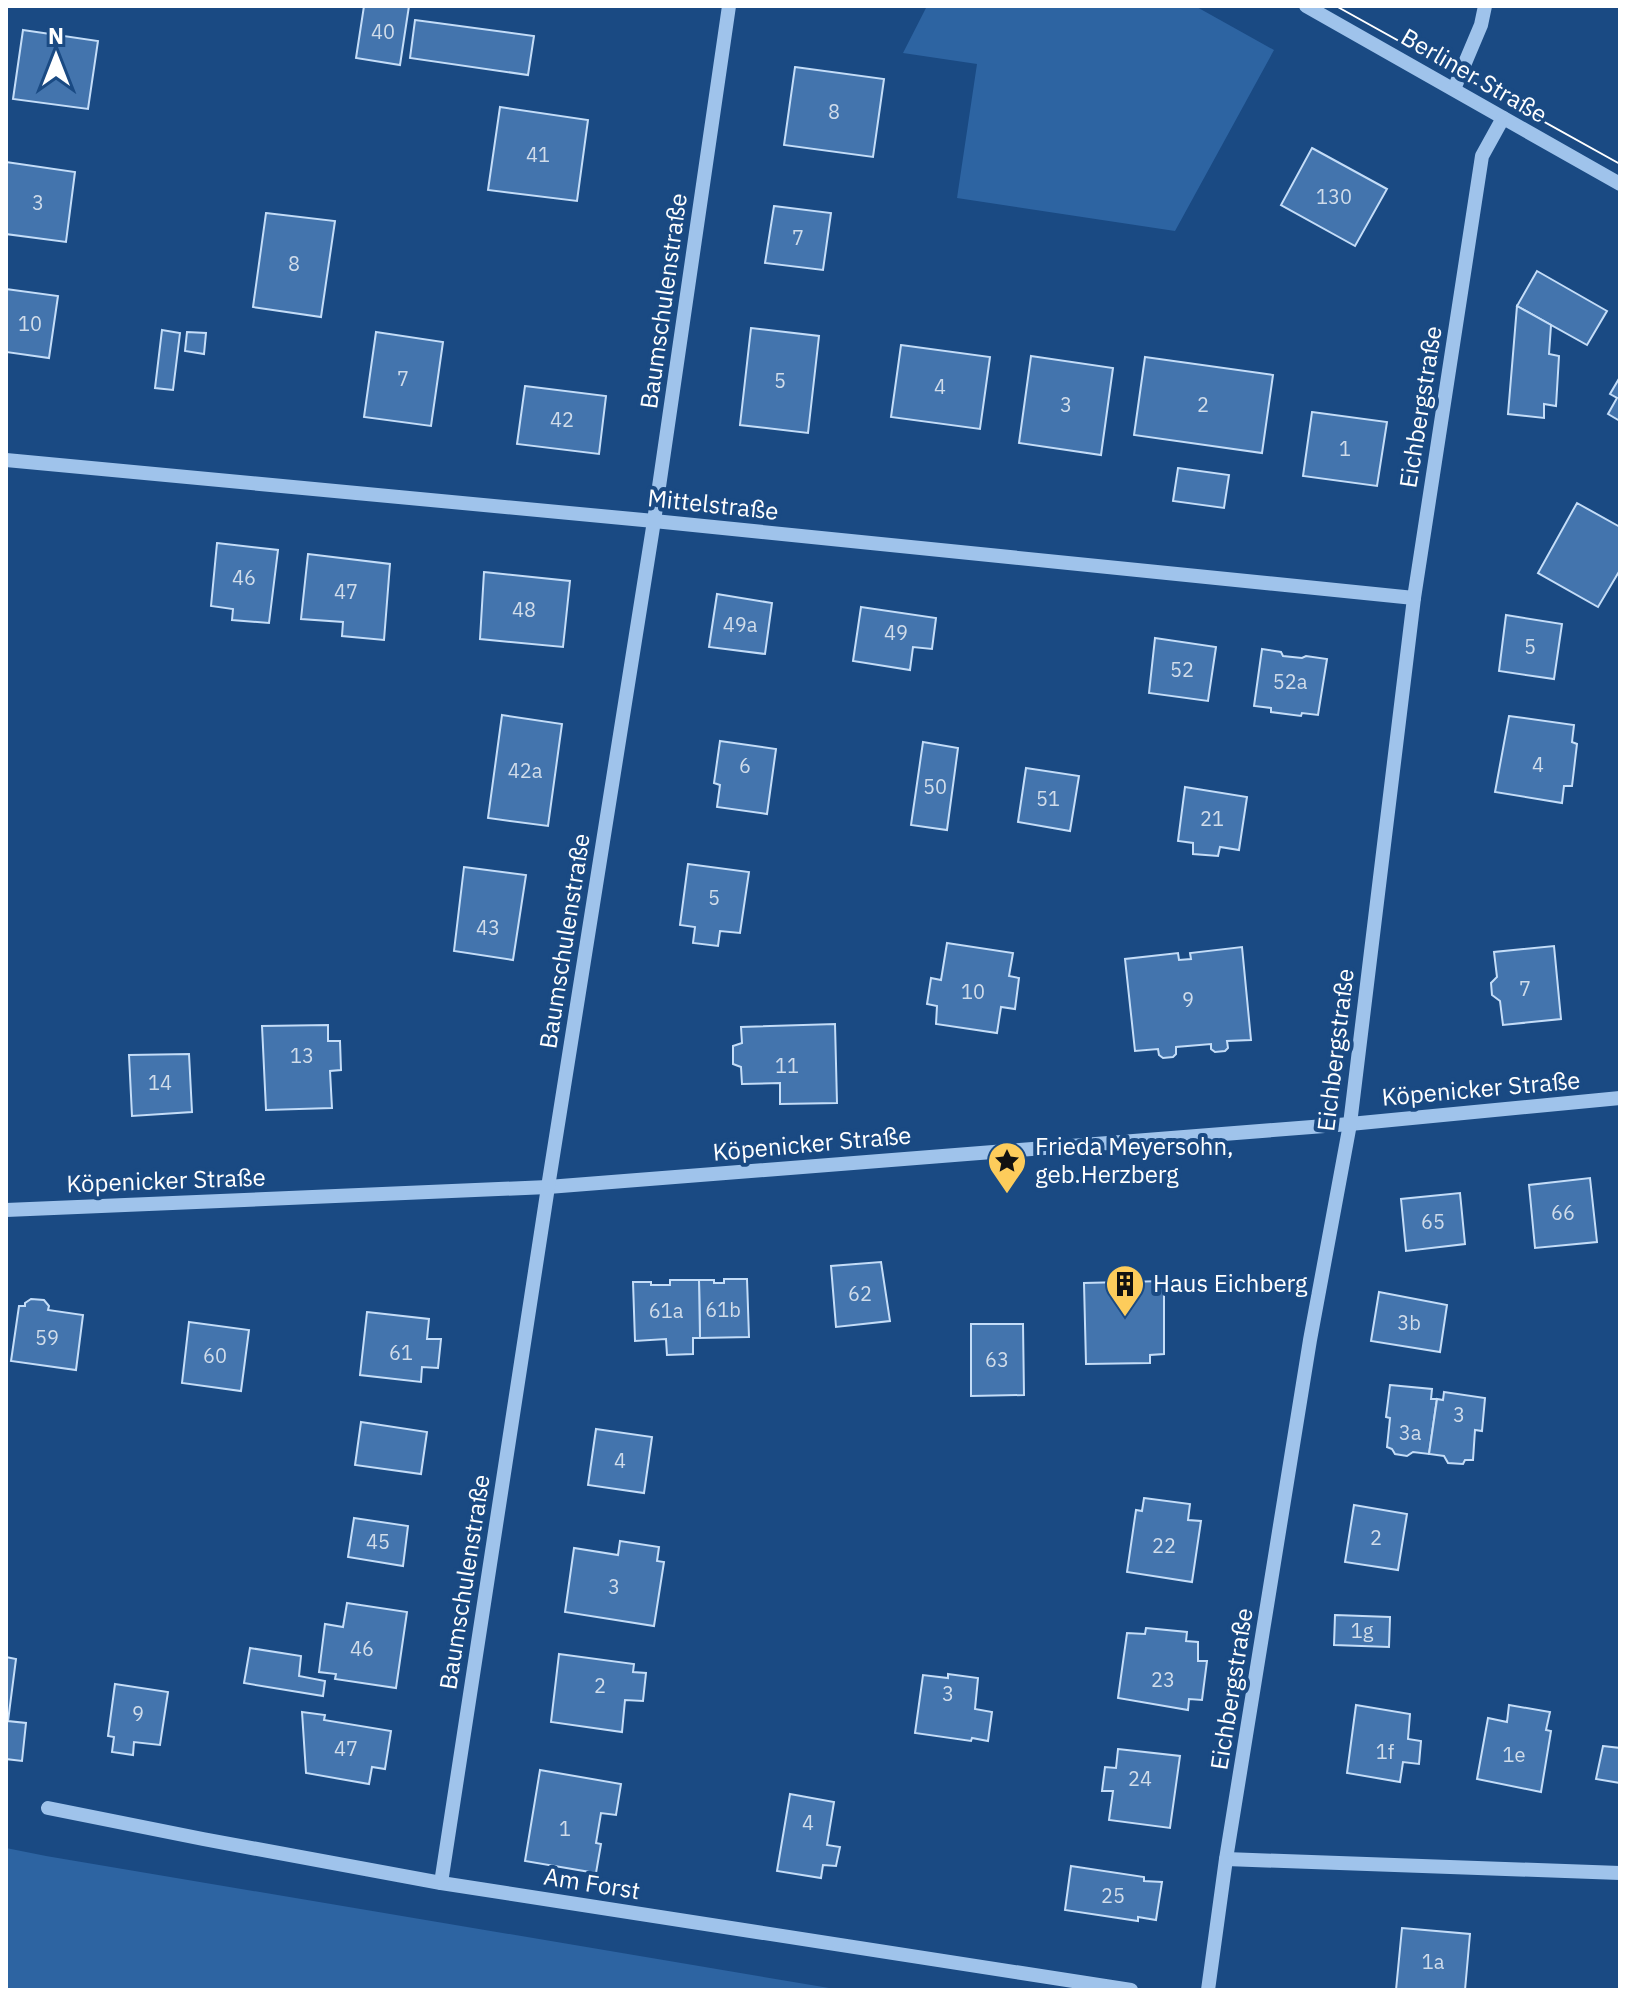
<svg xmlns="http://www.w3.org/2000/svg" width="1626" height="1996" viewBox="0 0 1626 1996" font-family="'IBM Plex Sans',sans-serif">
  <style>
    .green { fill: #2d64a2 }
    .building { fill: #4374ad; stroke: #c4ddf8; stroke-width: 2 }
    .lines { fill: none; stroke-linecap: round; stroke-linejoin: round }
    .minor { stroke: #9fc3eb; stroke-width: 14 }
    .tram { stroke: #fff; stroke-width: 2 }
    .labels { text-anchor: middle; stroke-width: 8; stroke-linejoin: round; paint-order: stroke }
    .number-label { font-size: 20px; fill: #d0dcea }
    .street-label { font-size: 24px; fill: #fff; stroke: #1a4a83 }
    .poi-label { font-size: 24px; fill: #fff; stroke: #1a4a83; text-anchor: start }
  </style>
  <rect width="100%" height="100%" fill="#1a4a83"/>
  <g class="green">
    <path d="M927 6H1195L1274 50 1175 231 957 198 977 64 903 53Z"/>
    <path d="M6 1848 46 1856 841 1990H6Z"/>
  </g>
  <g class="building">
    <path d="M364 6H409L400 65 356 58Z"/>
    <path d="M415 20 534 36 528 75 410 58Z"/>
    <path d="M23 30 98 41 88 109 13 99Z"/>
    <path d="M795 67 884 79 873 157 784 145Z"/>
    <path d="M500 107 588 120 577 201 488 190Z"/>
    <path d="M1312 148 1387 189 1355 246 1281 205Z"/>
    <path d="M6 162 75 172 66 242 6 234Z"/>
    <path d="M774 206 831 213 823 270 765 263Z"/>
    <path d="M266 213 335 221 321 317 253 307Z"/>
    <path d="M1537 271 1607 311 1587 345 1517 306Z"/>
    <path d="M6 289 58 296 49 358 6 352Z"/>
    <path d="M1517 306 1551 325 1549 354 1559 356 1556 406 1544 404V418L1508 414Z"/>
    <path d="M751 328 819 336 808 433 740 425Z"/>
    <path d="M162 330 180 333 173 390 155 388Z"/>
    <path d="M187 332 206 333 204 354 185 351Z"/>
    <path d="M376 332 443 342 431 426 364 417Z"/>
    <path d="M901 345 990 357 980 429 891 417Z"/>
    <path d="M1031 356 1113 368 1101 455 1019 443Z"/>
    <path d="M1145 357 1273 375 1262 453 1134 435Z"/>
    <path d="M1620 377V421L1608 414 1617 398 1610 394Z"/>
    <path d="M525 386 606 396 599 454 517 444Z"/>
    <path d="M1312 412 1387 422 1377 486 1303 476Z"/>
    <path d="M1178 468 1229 475 1224 508 1173 501Z"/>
    <path d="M1577 503 1620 527V570L1598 607 1538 573Z"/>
    <path d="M217 543 278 550 269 623 232 620 233 609 211 606Z"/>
    <path d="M308 554 390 564 384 640 342 636 343 622 301 619Z"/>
    <path d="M484 572 570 581 563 647 480 639Z"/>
    <path d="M717 594 772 603 765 654 709 647Z"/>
    <path d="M861 607 936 618 932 649 913 647 910 670 853 661Z"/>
    <path d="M1506 615 1562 624 1554 679 1499 671Z"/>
    <path d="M1155 638 1216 647 1208 701 1149 693Z"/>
    <path d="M1262 649 1281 652 1283 656 1302 658 1306 656 1327 659 1318 715 1302 713 1301 716 1271 712V708L1254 706Z"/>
    <path d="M502 715 562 724 548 826 488 818Z"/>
    <path d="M1509 716 1574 725 1572 742 1577 744 1572 786H1564L1562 803 1495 792Z"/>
    <path d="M720 741 776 749 767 814 717 807 720 785 714 783Z"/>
    <path d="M923 742 958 748 947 830 911 825Z"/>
    <path d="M1026 768 1079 776 1070 831 1018 822Z"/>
    <path d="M1185 787 1247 797 1239 850 1220 847 1218 856 1193 854V843L1178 841Z"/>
    <path d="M688 864 749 872 740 933 720 931 718 946 693 943 695 927 680 925Z"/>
    <path d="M464 867 526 875 513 960 454 951Z"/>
    <path d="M947 943 1013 953 1009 976 1019 978 1015 1009 1001 1007 997 1033 936 1024 937 1006 927 1004 931 978 941 980Z"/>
    <path d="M1554 946 1561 1019 1503 1025 1500 1001 1492 995 1491 983 1497 977 1494 952Z"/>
    <path d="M1242 947 1251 1040 1227 1041 1228 1048 1225 1051 1215 1052 1211 1049V1044L1176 1047V1054L1173 1057 1163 1058 1159 1055 1158 1049 1135 1051 1125 959 1178 953 1179 960 1191 959 1190 953Z"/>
    <path d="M835 1024 837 1103 780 1104V1083L742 1084 741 1067 733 1064V1046L742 1043 741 1027Z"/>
    <path d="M328 1025V1041H340L341 1070 330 1071 332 1108 266 1110 262 1026Z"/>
    <path d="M189 1054 192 1112 132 1116 129 1055Z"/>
    <path d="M1590 1178 1597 1242 1535 1248 1529 1185Z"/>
    <path d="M1460 1193 1465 1244 1406 1251 1401 1199Z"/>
    <path d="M881 1262 890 1321 836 1327 831 1266Z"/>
    <path d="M724 1279H747L749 1337 700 1338 699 1280H714V1283H724Z"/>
    <path d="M670 1280H699L700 1338H693V1354L667 1355 666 1339 635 1341 633 1282H651V1285H670Z"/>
    <path d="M1164 1281V1354L1150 1355V1363L1086 1364 1084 1283Z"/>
    <path d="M1379 1292 1447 1305 1440 1352 1371 1341Z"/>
    <path d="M31 1299 44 1300 49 1306 48 1310 83 1315 76 1370 11 1361 19 1306H25V1303Z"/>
    <path d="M367 1312 429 1319 427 1339H441L438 1368 422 1367 421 1382 360 1375Z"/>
    <path d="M189 1322 249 1330 241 1391 182 1383Z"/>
    <path d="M971 1324H1023L1024 1395 971 1396Z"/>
    <path d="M1390 1385 1432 1389 1431 1399H1437L1429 1454 1413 1452 1407 1456 1395 1454 1392 1449 1387 1447 1390 1418 1386 1417Z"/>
    <path d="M1444 1392 1485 1398 1482 1431 1475 1430 1473 1460H1465L1463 1464 1448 1463 1444 1456 1429 1454 1437 1399 1443 1400Z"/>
    <path d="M361 1422 427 1432 421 1474 355 1465Z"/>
    <path d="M596 1429 652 1437 644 1493 588 1485Z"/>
    <path d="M1144 1498 1190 1504 1188 1520 1201 1521 1192 1582 1127 1572 1136 1510 1142 1511Z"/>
    <path d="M1354 1505 1407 1514 1398 1570 1345 1562Z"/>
    <path d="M354 1518 408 1526 403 1566 348 1557Z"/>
    <path d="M620 1541 659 1547 657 1561 664 1562 654 1626 565 1612 574 1548 618 1555Z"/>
    <path d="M347 1603 407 1612 396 1688 335 1679 336 1674 319 1672 325 1624 343 1627Z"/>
    <path d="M1335 1615 1390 1617 1389 1647 1334 1645Z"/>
    <path d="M1146 1628 1187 1632 1186 1641 1198 1642V1661H1207L1202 1700 1189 1699 1188 1710 1118 1698 1127 1633 1145 1634Z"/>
    <path d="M250 1648 301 1656 299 1676 325 1681 323 1696 244 1683Z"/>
    <path d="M559 1654 634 1664 633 1672 646 1673 643 1701 625 1700 622 1732 551 1722Z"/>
    <path d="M6 1657 16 1659 8 1721 26 1723 22 1761 6 1759Z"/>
    <path d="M948 1674 978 1678 975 1709 992 1712 988 1741 972 1738 971 1741 915 1733 923 1675 948 1678Z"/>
    <path d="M115 1684 168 1692 160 1745 134 1742 133 1755 112 1752 114 1737 108 1736Z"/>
    <path d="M1356 1705 1410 1714 1408 1739 1421 1741 1419 1764 1403 1762 1400 1782 1347 1773Z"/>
    <path d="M1509 1705 1550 1712 1546 1730 1551 1731 1541 1792 1477 1779 1488 1718 1507 1722Z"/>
    <path d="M302 1712 325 1715 324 1720 391 1731 385 1769 372 1767 369 1784 306 1773Z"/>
    <path d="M1603 1746 1620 1748V1783L1596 1779Z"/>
    <path d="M1118 1749 1180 1756 1170 1828 1109 1820 1113 1791H1102L1105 1767 1116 1768Z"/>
    <path d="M540 1770 621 1784 616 1815 601 1813 596 1843 601 1844 596 1873 525 1861Z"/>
    <path d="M790 1794 834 1802 827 1845 840 1847 836 1866 823 1865 821 1878 777 1871Z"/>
    <path d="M1071 1866 1144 1877V1881L1162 1882 1156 1920 1138 1917V1921L1065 1910Z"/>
    <path d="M1402 1928 1470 1934 1465 1990H1396Z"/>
  </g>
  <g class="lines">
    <g class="minor">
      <path d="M1306 6 1620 184"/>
      <path d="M1454 89 1481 25 1485 6"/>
      <path d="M6 460 654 521 1414 598"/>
      <path d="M6 1210 548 1187 1350 1124 1620 1098"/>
      <path d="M48 1808 203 1839 441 1883 1131 1990"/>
      <path d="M1226 1859 1620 1873"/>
      <path d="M441 1883 548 1187 654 521 729 6"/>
      <path d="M1208 1990 1226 1859 1310 1340 1350 1124 1414 598 1482 156 1503 118"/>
    </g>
    <path class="tram" d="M1336 6 1620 164"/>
  </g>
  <defs>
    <symbol id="sight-pin" viewBox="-11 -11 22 30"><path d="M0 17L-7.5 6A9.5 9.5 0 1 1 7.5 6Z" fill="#fdcc5b" stroke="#1a4a83"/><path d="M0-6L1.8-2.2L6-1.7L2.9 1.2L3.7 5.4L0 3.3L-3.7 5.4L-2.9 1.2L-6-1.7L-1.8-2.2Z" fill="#111"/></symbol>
    <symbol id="building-pin" viewBox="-11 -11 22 30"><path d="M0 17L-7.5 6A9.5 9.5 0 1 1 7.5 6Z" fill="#fdcc5b" stroke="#1a4a83"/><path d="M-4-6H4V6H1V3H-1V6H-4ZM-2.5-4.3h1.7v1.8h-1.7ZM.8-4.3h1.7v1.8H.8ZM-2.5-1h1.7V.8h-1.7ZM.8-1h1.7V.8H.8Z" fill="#111"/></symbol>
  </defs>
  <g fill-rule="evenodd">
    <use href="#sight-pin" x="985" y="1139" width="44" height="60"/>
    <use href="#building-pin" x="1103" y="1262" width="44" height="60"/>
  </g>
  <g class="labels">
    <g class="number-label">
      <text x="383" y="39">40</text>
      <text x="834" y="119">8</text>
      <text x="538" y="162">41</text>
      <text x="1334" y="204">130</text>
      <text x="38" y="210">3</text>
      <text x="798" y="245">7</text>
      <text x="294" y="271">8</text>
      <text x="30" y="331">10</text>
      <text x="403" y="386">7</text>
      <text x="780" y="388">5</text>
      <text x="940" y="394">4</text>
      <text x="1066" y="412">3</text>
      <text x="1203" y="412">2</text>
      <text x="562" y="427">42</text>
      <text x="1345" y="456">1</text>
      <text x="244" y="585">46</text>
      <text x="346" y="599">47</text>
      <text x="524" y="617">48</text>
      <text x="740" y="632">49a</text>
      <text x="896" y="640">49</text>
      <text x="1530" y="654">5</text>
      <text x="1182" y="677">52</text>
      <text x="1290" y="689">52a</text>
      <text x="1538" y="772">4</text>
      <text x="745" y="773">6</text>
      <text x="525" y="778">42a</text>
      <text x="935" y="794">50</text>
      <text x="1048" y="806">51</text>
      <text x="1212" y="826">21</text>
      <text x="714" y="905">5</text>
      <text x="488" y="935">43</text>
      <text x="1525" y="996">7</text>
      <text x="973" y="999">10</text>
      <text x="1188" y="1007">9</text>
      <text x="302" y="1063">13</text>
      <text x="787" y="1073">11</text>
      <text x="160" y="1090">14</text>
      <text x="1563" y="1220">66</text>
      <text x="1433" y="1229">65</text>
      <text x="860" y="1301">62</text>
      <text x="723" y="1317">61b</text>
      <text x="666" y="1318">61a</text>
      <text x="1409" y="1330">3b</text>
      <text x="47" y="1345">59</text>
      <text x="401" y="1360">61</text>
      <text x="215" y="1363">60</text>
      <text x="997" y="1367">63</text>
      <text x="1459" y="1422">3</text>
      <text x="1410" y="1440">3a</text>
      <text x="620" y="1468">4</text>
      <text x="1376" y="1545">2</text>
      <text x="378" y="1549">45</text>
      <text x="1164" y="1553">22</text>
      <text x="614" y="1594">3</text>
      <text x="1362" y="1638">1g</text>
      <text x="362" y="1656">46</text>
      <text x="1163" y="1687">23</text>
      <text x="600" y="1693">2</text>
      <text x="948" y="1701">3</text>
      <text x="138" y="1721">9</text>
      <text x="346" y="1756">47</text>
      <text x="1385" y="1759">1f</text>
      <text x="1514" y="1762">1e</text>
      <text x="1140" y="1786">24</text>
      <text x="808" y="1830">4</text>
      <text x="565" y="1836">1</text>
      <text x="1113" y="1903">25</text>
      <text x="1433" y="1969">1a</text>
    </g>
    <g class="street-label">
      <text transform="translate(1474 76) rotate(30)" y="8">Berliner Straße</text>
      <text transform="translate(664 301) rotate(-82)" y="8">Baumschulenstraße</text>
      <text transform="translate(1421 407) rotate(-81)" y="8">Eichbergstraße</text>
      <text transform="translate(713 505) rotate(6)" y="8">Mittelstraße</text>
      <text transform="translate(565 941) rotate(-81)" y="8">Baumschulenstraße</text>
      <text transform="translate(1336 1050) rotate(-83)" y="8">Eichbergstraße</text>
      <text transform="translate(1481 1089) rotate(-5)" y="8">Köpenicker Straße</text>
      <text transform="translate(812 1144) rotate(-5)" y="8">Köpenicker Straße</text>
      <text transform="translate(166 1181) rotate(-2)" y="8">Köpenicker Straße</text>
      <text transform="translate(465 1582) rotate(-81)" y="8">Baumschulenstraße</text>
      <text transform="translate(1232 1689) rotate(-81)" y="8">Eichbergstraße</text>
      <text transform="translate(592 1884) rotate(9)" y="8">Am Forst</text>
    </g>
    <g class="poi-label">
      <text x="1035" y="1155">Frieda Meyersohn,<tspan x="1035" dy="28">geb.Herzberg</tspan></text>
      <text x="1153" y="1292">Haus Eichberg</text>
    </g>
  </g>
  <rect width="1626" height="1996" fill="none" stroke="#ffffff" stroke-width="16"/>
  <g transform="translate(56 56)" stroke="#1a4a83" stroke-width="6" paint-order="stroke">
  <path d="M0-6L14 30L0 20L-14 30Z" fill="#ffffff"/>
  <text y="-12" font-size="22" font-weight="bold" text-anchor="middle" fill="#ffffff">N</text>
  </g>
</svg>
